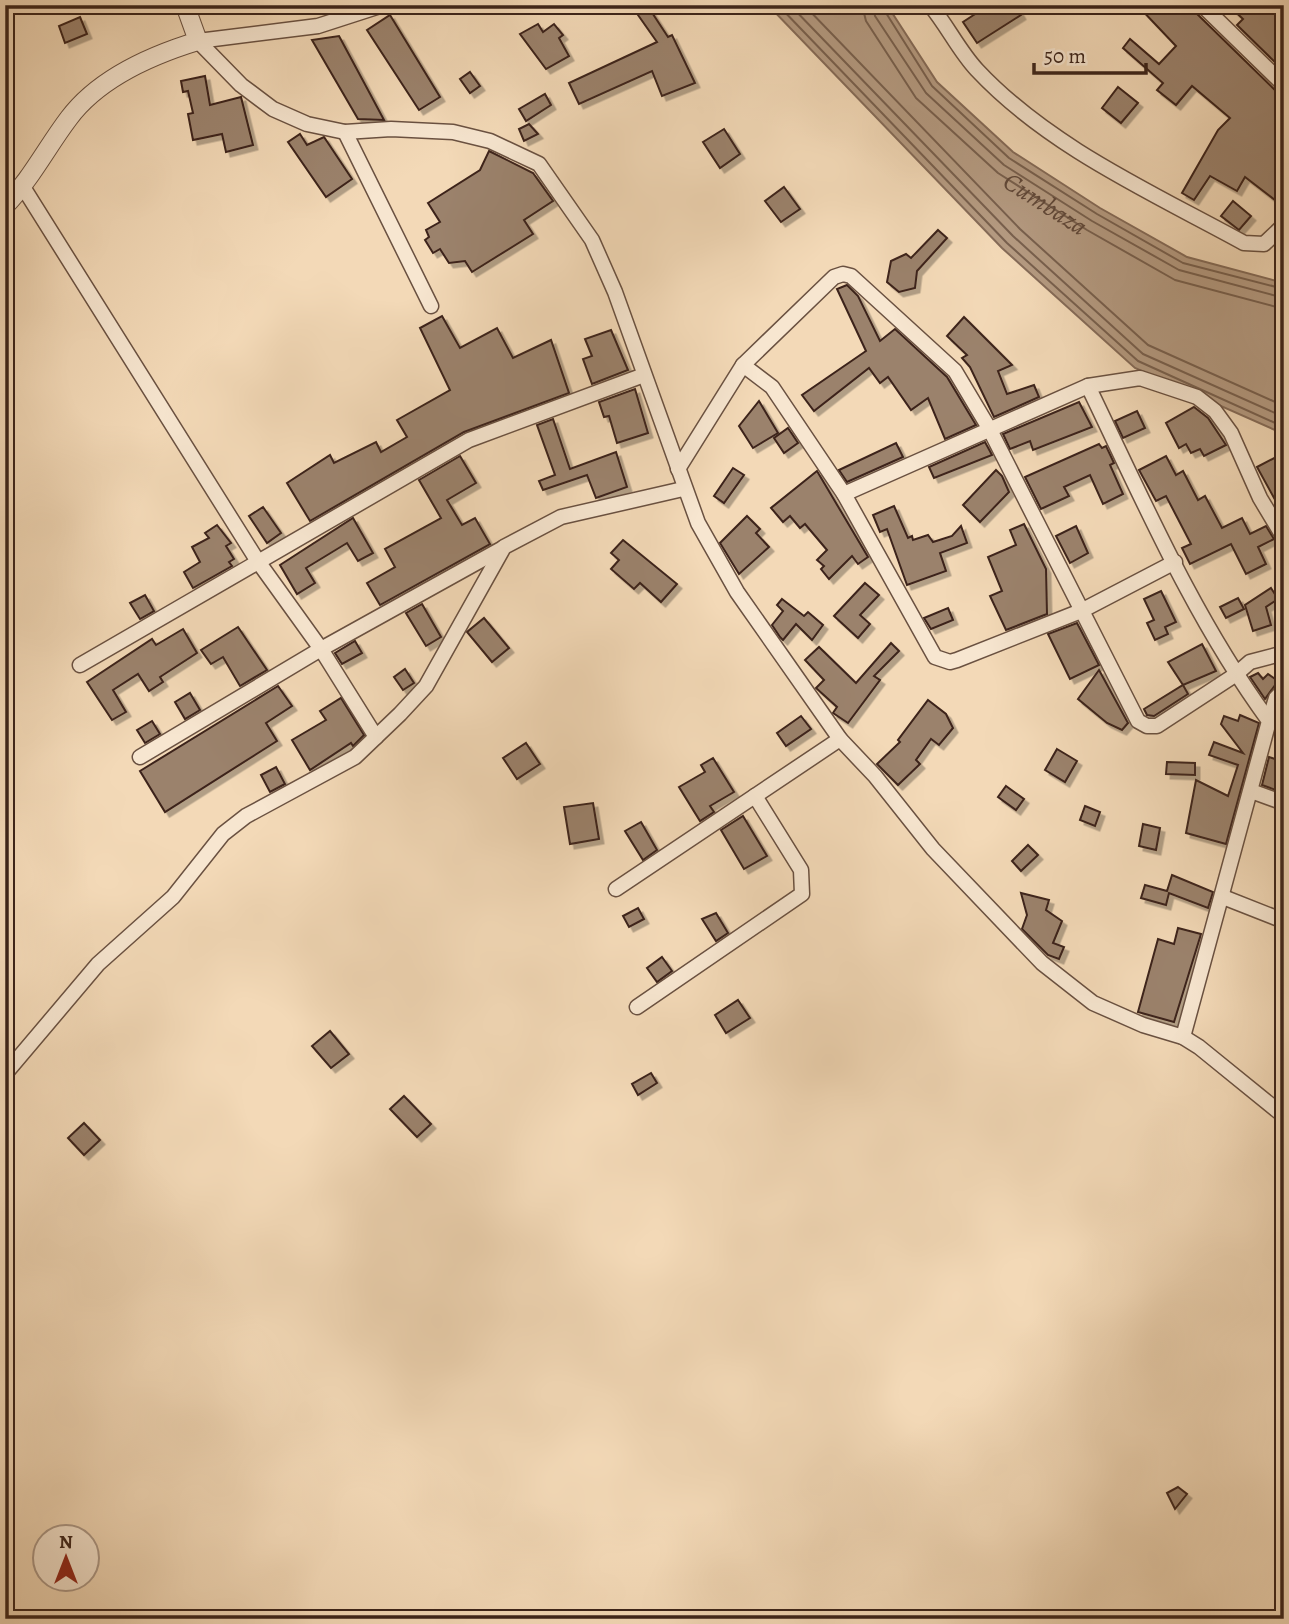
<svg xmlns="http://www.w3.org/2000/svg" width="1289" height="1624" viewBox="0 0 1289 1624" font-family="Alegreya,serif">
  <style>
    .water { fill: #b59b82; stroke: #856b58; stroke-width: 2 }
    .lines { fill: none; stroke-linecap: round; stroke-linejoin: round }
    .shore { stroke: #78604e; stroke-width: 2 }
    .building { fill: #9b826c; stroke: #3c241a; stroke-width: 2; filter: url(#shadow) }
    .minor-casing { stroke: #6a5141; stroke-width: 17 }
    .tertiary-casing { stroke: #6a5141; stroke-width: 20 }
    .minor { stroke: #f7e6d0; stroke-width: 14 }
    .tertiary { stroke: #f7e6d0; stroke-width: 18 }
    .labels { text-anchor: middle; stroke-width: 5; stroke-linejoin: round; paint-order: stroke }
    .water-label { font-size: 26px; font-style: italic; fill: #604839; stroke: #f7e6d0 }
  </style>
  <defs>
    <filter id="shadow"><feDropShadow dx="4.5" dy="4.5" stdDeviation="0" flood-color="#0004"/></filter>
  </defs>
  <rect width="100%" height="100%" fill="#f3d9b7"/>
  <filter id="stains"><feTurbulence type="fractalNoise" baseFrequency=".00286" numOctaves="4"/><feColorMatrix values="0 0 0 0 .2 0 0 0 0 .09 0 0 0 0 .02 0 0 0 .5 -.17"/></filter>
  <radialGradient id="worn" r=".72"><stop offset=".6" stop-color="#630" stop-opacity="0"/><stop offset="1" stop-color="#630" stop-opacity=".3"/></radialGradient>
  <path class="water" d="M768 5H887L937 82 1013 152 1100 208 1187 257 1284 283V434L1135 368 1002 248Z"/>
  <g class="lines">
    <g class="shore">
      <path d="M778 5 1007 243 1138 361 1284 427"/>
      <path d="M790 5 1013 236 1143 354 1284 417"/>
      <path d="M804 5 1020 229 1148 345 1284 406"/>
      <path id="s1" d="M862 5 866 21 916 98 998 173 1087 230 1175 280 1284 309"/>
      <path d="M873 5 875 16 926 93 1004 165 1092 221 1179 270 1284 298"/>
      <path d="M881 5 932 86 1009 158 1097 214 1183 263 1284 289"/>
    </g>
  </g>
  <g class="building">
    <path d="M631 5H647L668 37 672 35 695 83 662 96 652 71 579 104 569 83 657 42Z"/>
    <path d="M989 5H1015L1021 15 977 43 963 22Z"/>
    <path d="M1137 5H1193L1195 12 1277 92 1284 94V207L1245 177 1237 191 1210 176 1194 200 1182 193 1218 130 1230 118 1192 86 1176 105 1157 90 1163 83 1123 48 1130 39 1159 64 1176 46Z"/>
    <path d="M1228 5H1284V71L1237 25 1243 19Z"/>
    <path d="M390 15 440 97 419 110 367 30Z"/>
    <path d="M80 17 87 34 65 43 59 26Z"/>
    <path d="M538 24 543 32 554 24 563 35 559 38 569 56 546 69 520 34Z"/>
    <path d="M339 36 368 90 384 120 358 119 312 40Z"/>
    <path d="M470 72 480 86 470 93 460 79Z"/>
    <path d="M205 76 210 105 241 97 253 145 226 152 222 134 193 140 188 114 193 113 188 91 183 92 181 81Z"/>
    <path d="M1118 87 1138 103 1121 123 1102 108Z"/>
    <path d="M545 94 551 105 526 121 519 109Z"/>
    <path d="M529 124 538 134 524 141 519 129Z"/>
    <path d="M724 129 740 154 720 168 703 142Z"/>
    <path d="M300 134 307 145 324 137 352 179 326 197 288 142Z"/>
    <path d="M489 151 533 173 553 201 524 220 533 234 472 272 465 261 449 263 440 249 433 253 425 240 429 237 426 230 440 222 428 203 480 170Z"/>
    <path d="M784 187 800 209 781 222 765 201Z"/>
    <path d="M1233 201 1251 216 1239 230 1221 216Z"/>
    <path d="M938 230 947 238 917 271 915 288 899 292 887 282 891 261 906 254 911 258Z"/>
    <path d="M847 285 858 296 880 341 895 329 947 377 976 425 945 439 928 398 911 410 888 377 880 383 869 368 814 411 802 395 866 351 837 289Z"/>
    <path d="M442 316 460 348 497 328 513 358 551 340 569 393 464 432 310 521 287 483 330 455 334 463 376 442 381 452 407 437 397 420 450 390 420 328Z"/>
    <path d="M964 317 1012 365 998 371 1007 394 1034 385 1039 397 994 417 970 367 962 358 967 355 947 336Z"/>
    <path d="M611 330 628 370 592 384 583 359 592 356 585 339Z"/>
    <path d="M635 389 648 433 617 443 609 416 604 417 599 402Z"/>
    <path d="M759 401 778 433 753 448 739 426Z"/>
    <path d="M1079 402 1092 427 1033 450 1030 441 1010 449 1003 434Z"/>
    <path d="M1194 407 1208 418 1226 445 1204 456 1200 449 1191 453 1186 444 1179 448 1166 423Z"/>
    <path d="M1137 411 1145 428 1123 438 1115 421Z"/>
    <path d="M553 419 570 469 616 452 627 487 596 498 587 475 543 490 539 481 555 475 537 425Z"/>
    <path d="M788 428 798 443 784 453 774 438Z"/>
    <path d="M985 442 992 455 934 478 929 467Z"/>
    <path d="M896 443 903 457 847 482 839 470Z"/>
    <path d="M1099 444 1102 448 1106 446 1114 463 1110 465 1123 494 1103 504 1090 475 1064 487 1069 496 1041 509 1025 477Z"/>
    <path d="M1284 453V516L1257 467Z"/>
    <path d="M460 456 476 483 447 500 462 525 475 518 490 544 380 605 367 583 395 567 385 549 441 518 419 480Z"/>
    <path d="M1166 456 1176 475 1183 471 1198 500 1205 496 1222 528 1242 518 1250 534 1266 526 1274 539 1258 547 1266 564 1246 574 1231 544 1190 564 1182 548 1191 544 1166 496 1156 501 1139 470Z"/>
    <path d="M733 468 744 475 724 503 714 496Z"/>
    <path d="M996 470 1002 476 1009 492 980 522 963 505Z"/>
    <path d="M817 471 868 557 858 564 852 556 829 579 821 569 824 566 817 560 827 550 805 524 800 528 790 516 783 522 771 508Z"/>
    <path d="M894 506 908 538 912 536 913 540 928 535 933 542 952 536 961 526 967 543 940 553 946 571 907 585 887 529 880 532 873 515Z"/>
    <path d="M263 507 281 533 267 543 249 516Z"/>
    <path d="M747 516 760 529 756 533 769 547 739 574 720 543Z"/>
    <path d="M353 518 373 553 358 561 347 543 306 568 315 583 297 594 280 565Z"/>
    <path d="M1024 524 1046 569 1047 614 1006 630 990 596 1002 591 988 557 1016 545 1010 530Z"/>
    <path d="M217 525 231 543 226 546 234 559 229 562 232 566 193 588 184 572 200 562 192 547 209 538 205 533Z"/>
    <path d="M1076 526 1088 553 1070 563 1056 536Z"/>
    <path d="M623 540 677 584 661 602 640 583 634 589 611 569 619 560 611 553Z"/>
    <path d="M865 583 879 595 860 615 870 624 858 638 834 616Z"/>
    <path d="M1271 588 1278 599 1266 607 1271 625 1253 631 1245 605Z"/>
    <path d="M1161 591 1176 622 1165 627 1168 634 1155 640 1147 623 1154 620 1144 599Z"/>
    <path d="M145 595 154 611 140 619 130 603Z"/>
    <path d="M1238 598 1244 609 1226 618 1220 607Z"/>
    <path d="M782 599 804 616 808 612 823 625 812 640 796 624 783 640 780 637 772 625 783 611 777 605Z"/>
    <path d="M422 604 441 637 426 646 406 613Z"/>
    <path d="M948 608 953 620 931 629 924 618Z"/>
    <path d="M484 618 509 648 492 662 467 632Z"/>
    <path d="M1077 623 1099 665 1070 679 1048 634Z"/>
    <path d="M238 627 267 670 240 686 223 657 211 664 201 650Z"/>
    <path d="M183 629 197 653 160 677 163 682 149 691 138 674 113 690 126 712 112 720 87 682 152 639 156 645Z"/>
    <path d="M355 641 362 653 342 664 335 653Z"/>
    <path d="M891 643 899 651 874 676 880 680 848 723 833 713 837 707 816 688 824 680 805 660 819 647 856 683Z"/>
    <path d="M1202 644 1216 671 1183 685 1168 662Z"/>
    <path d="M405 669 414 683 403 690 394 677Z"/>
    <path d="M1099 670 1128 723 1122 730 1107 723 1078 699Z"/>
    <path d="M1258 673 1263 679 1268 674 1278 681 1265 699 1250 677Z"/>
    <path d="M1183 685 1188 694 1154 716 1147 715 1144 709Z"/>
    <path d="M278 686 292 706 266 723 277 741 165 812 140 771Z"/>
    <path d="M190 693 200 710 185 719 175 702Z"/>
    <path d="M341 698 364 735 353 746 351 743 310 770 292 740 326 720 320 711Z"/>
    <path d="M928 700 946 714 953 728 939 745 931 739 916 760 920 764 898 785 877 764 900 742 898 740Z"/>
    <path d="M1240 715 1259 723 1226 844 1186 833 1196 780 1228 796 1238 765 1209 755 1214 742 1243 753 1221 724 1224 716 1238 721Z"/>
    <path d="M801 716 811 729 786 746 777 733Z"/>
    <path d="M152 721 160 734 145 743 137 730Z"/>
    <path d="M526 743 540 764 517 779 503 758Z"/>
    <path d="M1057 749 1077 761 1065 782 1045 770Z"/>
    <path d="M1269 757 1284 762V793L1262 785Z"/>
    <path d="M713 758 734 792 710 806 714 812 700 821 679 787 705 772 701 765Z"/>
    <path d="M1167 762 1195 763V775L1166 774Z"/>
    <path d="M276 767 285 784 270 792 261 775Z"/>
    <path d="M1006 786 1024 799 1016 810 998 797Z"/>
    <path d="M593 803 599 839 570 844 564 807Z"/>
    <path d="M1085 806 1100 812 1095 826 1080 820Z"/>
    <path d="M743 816 767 856 744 869 721 830Z"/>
    <path d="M641 822 657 850 643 860 625 831Z"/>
    <path d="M1143 824 1160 828 1156 850 1139 846Z"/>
    <path d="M1028 845 1038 855 1021 871 1012 861Z"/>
    <path d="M1172 875 1213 892 1208 908 1169 893 1166 905 1141 898 1145 885 1167 891Z"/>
    <path d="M1021 893 1049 900 1046 910 1062 921 1053 943 1064 947 1059 959 1048 955 1022 929 1027 915Z"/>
    <path d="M638 908 644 919 629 927 623 916Z"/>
    <path d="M716 913 728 933 716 941 702 919Z"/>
    <path d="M1178 928 1201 934 1174 1022 1138 1012 1158 939 1174 944Z"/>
    <path d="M662 957 672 971 657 982 647 968Z"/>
    <path d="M738 1000 750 1018 726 1033 715 1015Z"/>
    <path d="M330 1031 349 1054 331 1068 312 1046Z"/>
    <path d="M651 1073 657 1083 638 1095 632 1084Z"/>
    <path d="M404 1096 431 1124 417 1137 390 1109Z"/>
    <path d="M84 1123 100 1140 84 1155 68 1138Z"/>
    <path d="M1178 1487 1187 1494 1175 1509 1167 1493Z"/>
  </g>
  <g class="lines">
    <defs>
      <g id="minor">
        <path d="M930 5C947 25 959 51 977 70 1049 147 1153 193 1244 243L1264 244 1284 225"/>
        <path d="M1202 5 1284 85"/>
        <path d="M198 41 241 85 273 109 307 124 345 132 391 129 453 132 490 141 539 164 592 240 615 292 698 523 737 592 840 739 875 776 933 849 1042 963 1093 1003 1143 1025 1183 1037 1199 1047 1284 1116"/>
        <path d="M198 41 318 26 383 5"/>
        <path d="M345 132 431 306"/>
        <path d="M23 187 257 560 321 649 376 737"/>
        <path d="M743 365 772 387 844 494 935 657 950 662 957 660 1081 611 1175 562"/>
        <path d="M1088 386C1143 500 1194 619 1269 721L1183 1037"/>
        <path d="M678 469 743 365 834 277 843 274 851 276 955 371 989 428 1138 721 1147 726H1157L1235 675 1250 662 1284 653"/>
        <path d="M844 494 1088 386 1140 378 1197 397 1215 411 1231 433 1260 498 1284 538"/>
        <path d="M80 665 469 440 644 375"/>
        <path d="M1269 721 1276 698 1284 690"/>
        <path d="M140 757 321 649 503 548"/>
        <path d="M1251 791 1284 803"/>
        <path d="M616 889 840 739"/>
        <path d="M1223 897 1284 921"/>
        <path d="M637 1007 802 894 801 870 755 796"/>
        <path d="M5 1074 98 964 173 897 223 834 246 816 355 757 400 714 426 686 504 547 561 517 683 489"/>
      </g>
      <path id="tertiary" d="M5 206C31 179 47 147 69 118 99 78 152 55 198 41L185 5"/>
    </defs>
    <use href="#minor" class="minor-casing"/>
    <use href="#tertiary" class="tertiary-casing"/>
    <use href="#minor" class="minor"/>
    <use href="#tertiary" class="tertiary"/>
  </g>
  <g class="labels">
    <g class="water-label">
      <text dy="9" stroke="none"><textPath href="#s1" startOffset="276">Cumbaza</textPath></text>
    </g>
  </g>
  <rect width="1289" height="1624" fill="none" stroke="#f3d9b7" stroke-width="28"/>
  <rect x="7" y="7" width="1275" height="1610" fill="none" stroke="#3c241a" stroke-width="3.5"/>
  <rect x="14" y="14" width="1261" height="1596" fill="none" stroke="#3c241a" stroke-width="2"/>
  <g transform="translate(66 1558)"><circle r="33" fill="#f7e6d0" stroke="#ac9887" stroke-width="2"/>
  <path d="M0-5L12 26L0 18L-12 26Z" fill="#8f2418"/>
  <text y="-10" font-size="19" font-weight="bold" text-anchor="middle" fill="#3c241a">N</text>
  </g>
  <path d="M1034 63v10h112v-10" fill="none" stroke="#3c241a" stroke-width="3.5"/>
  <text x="1044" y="63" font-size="21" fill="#3c241a" stroke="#f7e6d0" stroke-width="5" paint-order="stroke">50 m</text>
  <rect width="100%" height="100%" filter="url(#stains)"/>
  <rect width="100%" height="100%" fill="url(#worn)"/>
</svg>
